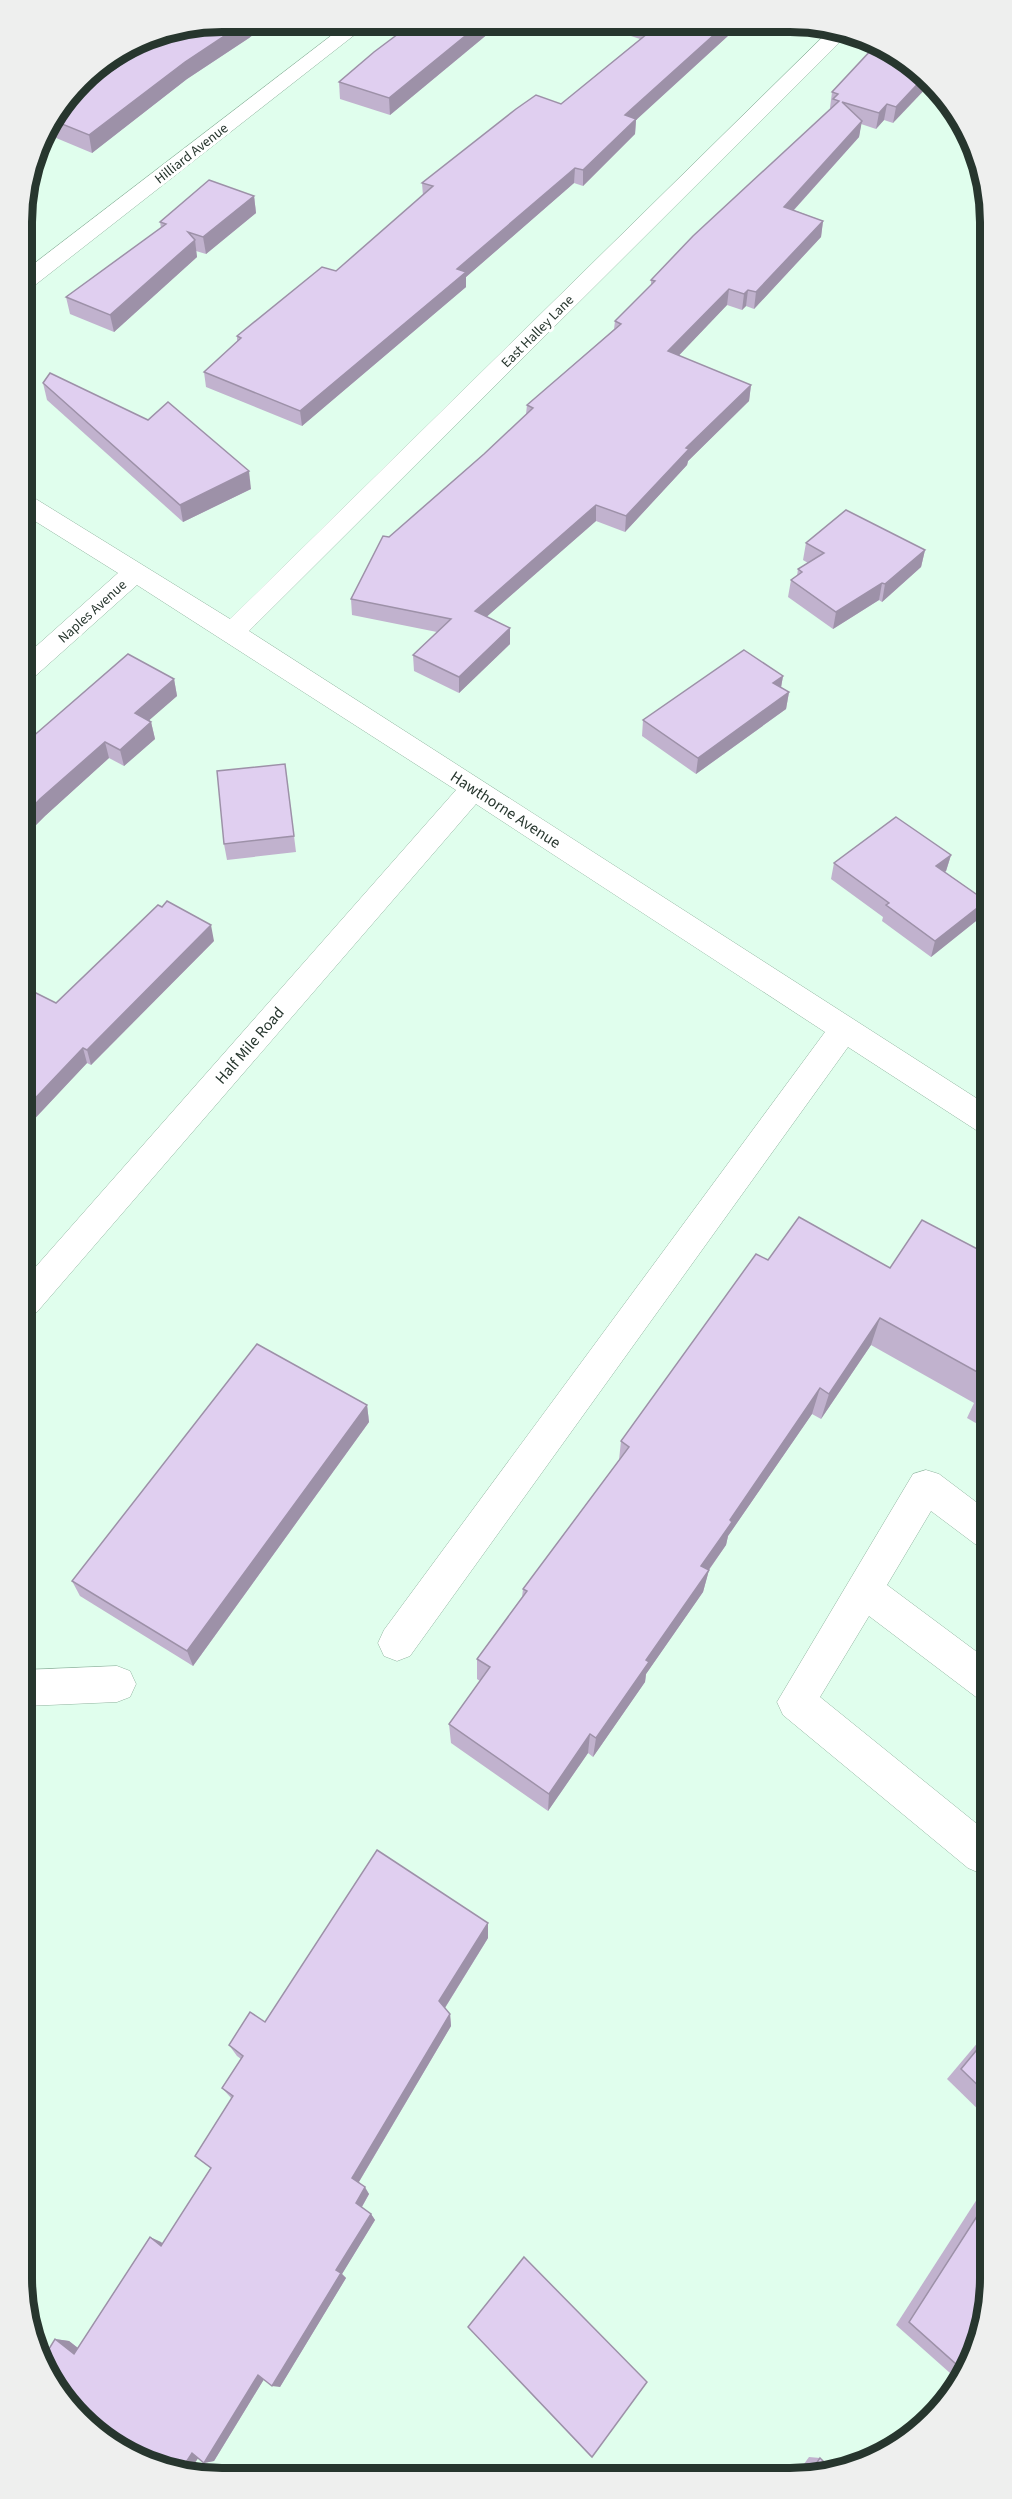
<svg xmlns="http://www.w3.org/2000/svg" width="1012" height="2499" viewBox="0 0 1012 2499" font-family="'Source Sans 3',sans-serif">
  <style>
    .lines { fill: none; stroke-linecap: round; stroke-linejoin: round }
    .minor-casing { stroke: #91b5a0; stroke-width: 1 }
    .minor { fill: #fff; fill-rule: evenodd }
    .wall { fill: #c1b2ce }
    .shaded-wall { fill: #9d91a8 }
    .building { fill: #e0cff0; stroke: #9d91a8; stroke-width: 1.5 }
    .labels { text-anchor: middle; stroke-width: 6; stroke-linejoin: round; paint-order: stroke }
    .far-street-label { font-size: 14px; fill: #27362e; stroke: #fff }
    .street-label { font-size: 16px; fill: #27362e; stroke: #fff }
    .rim { fill: none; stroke: #27362e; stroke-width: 8 }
  </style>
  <rect width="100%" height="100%" fill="#e0feed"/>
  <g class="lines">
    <defs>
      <g id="minor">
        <path d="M349 22H371L30 289 22 291V273Z"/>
        <path d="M833 27 848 34 249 631 987 1105V1134L976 1130 848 1047 410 1656 397 1661 384 1656 378 1643 384 1630 825 1032 476 804 37 1312 25 1316V1279L456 790 137 585 32 679 23 682V658L118 573 22 513V494L31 496 230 619Z"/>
        <path d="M926 1470 939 1474 988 1511V1549L975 1544 931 1511 887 1585 989 1661V1702L976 1697 869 1616 820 1697 982 1828 989 1825V1871L982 1874 968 1868 783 1715 777 1702 913 1474Z"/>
        <path d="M117 1666 130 1671 136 1684 130 1697 117 1702 26 1706V1670Z"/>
      </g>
    </defs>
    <use href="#minor" class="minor-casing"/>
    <use href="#minor" class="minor"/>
  </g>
  <g class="wall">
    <path d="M221 21H271L249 38 187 79 92 153 49 135 48 125 62 106 148 45 143 37 145 36Z"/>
    <path d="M414 22 501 23 390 115 340 99 339 82Z"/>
    <path d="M623 24H741L636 120 635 134 583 186 574 183 466 277V287L302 426 206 387 204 372 237 342V336L336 271 423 196 422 183 561 104 640 39 622 33Z"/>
    <path d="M923 71 893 123 884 120 876 129 861 124 859 137 794 210 823 221 821 237 754 309 746 306 742 310 727 305 678 356 751 385 749 401 688 461 687 465 625 532 596 521 486 617 510 628V644L459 693 414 671 413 655 437 632 352 615 351 599 389 537 484 454 526 414 527 405 614 329 615 321 651 285V280L831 108H830L832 92Z"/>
    <path d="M254 196 256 213 206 254 196 251 197 257 114 332 70 314 66 297 161 228 160 222Z"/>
    <path d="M43 383 251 489 183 522 47 400Z"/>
    <path d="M806 543 925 550 921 567 882 602 879 600 833 629 788 597 791 580 797 576 798 569 808 563 803 560Z"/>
    <path d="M783 676 781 687 789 692 786 709 696 774 642 736 643 720Z"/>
    <path d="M174 679 177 696 149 720 151 722 155 739 124 766 109 758 45 816 23 838V745Z"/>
    <path d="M285 764 296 852 227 860 224 844Z"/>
    <path d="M951 855 946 871 945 872 986 901 981 917 931 957 882 921 883 917 831 879 834 863Z"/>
    <path d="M214 941 91 1065 87 1063 25 1129H24V993L56 1003Z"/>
    <path d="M987 1254 988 1430 967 1418 974 1403 871 1345 821 1419 812 1414 728 1536 726 1545 709 1570 703 1592 646 1674 645 1682 593 1757 588 1753 548 1811 451 1743 449 1724 480 1681 477 1679V1659L522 1597 523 1589 619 1460 621 1441 768 1260 890 1268Z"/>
    <path d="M367 1405 369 1422 193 1666 80 1596 72 1581Z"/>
    <path d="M488 1938 445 2008 450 2014 451 2026 359 2182 369 2194 362 2207 371 2214 375 2220 342 2274 346 2278 280 2387 264 2379 214 2461 204 2463 55 2339 69 2341 78 2348 150 2237 163 2244 211 2168 195 2156 232 2099 222 2088 241 2059 237 2056 229 2045 265 2022Z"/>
    <path d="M990 1992V2015L979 2005Z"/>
    <path d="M990 2028V2121L947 2079Z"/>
    <path d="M990 2179 991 2290 976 2354 959 2381 896 2325Z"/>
    <path d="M468 2327 592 2457 590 2456Z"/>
    <path d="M809 2457 820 2458 833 2471H799Z"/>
  </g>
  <g class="shaded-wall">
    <path d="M247 21H271L249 38 187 79 92 153 89 135 185 62Z"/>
    <path d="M481 23H501L390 115 389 98Z"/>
    <path d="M726 24H741L636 120 635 134 583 186V170L625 115Z"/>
    <path d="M926 75 932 82 893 123 896 107Z"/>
    <path d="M887 104 884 120 876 129 879 113Z"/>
    <path d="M862 121 859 137 782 223 784 207Z"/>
    <path d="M575 168 574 183 466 277V287L302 426 300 411 457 269Z"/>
    <path d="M254 196 256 213 206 254 203 237Z"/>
    <path d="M823 221 821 237 754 309 756 292Z"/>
    <path d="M195 240 197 257 114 332 110 315Z"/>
    <path d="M729 289 727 305 667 368 668 351Z"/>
    <path d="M748 290 746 306 742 310 744 294Z"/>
    <path d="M751 385 749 401 688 461 687 465 625 532 626 516 686 448Z"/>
    <path d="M249 471 251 489 183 522 180 505Z"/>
    <path d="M596 505V521L475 627V611Z"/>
    <path d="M925 550 921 567 882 602 885 584Z"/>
    <path d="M882 583 879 600 833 629 836 612Z"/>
    <path d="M510 628V644L459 693V677Z"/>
    <path d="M783 676 780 693 773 683Z"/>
    <path d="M174 679 177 696 138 730 135 713Z"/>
    <path d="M789 692 786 709 696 774 698 758Z"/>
    <path d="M151 722 155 739 124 766 120 750Z"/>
    <path d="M105 742 109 758 45 816 23 838V817L40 799Z"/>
    <path d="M951 855 946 871 931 882 936 866Z"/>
    <path d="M986 901 981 917 931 957 935 941Z"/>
    <path d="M211 925 214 941 91 1065 87 1050Z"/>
    <path d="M83 1048 87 1063 25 1129 24 1126V1110Z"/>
    <path d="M880 1318 871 1345 821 1419 829 1394Z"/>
    <path d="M820 1388 812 1414 728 1536 726 1545 696 1588 701 1566 730 1520Z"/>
    <path d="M367 1405 369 1422 193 1666 187 1651Z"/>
    <path d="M709 1570 703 1592 646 1674 645 1682 593 1757 596 1738 646 1660Z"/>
    <path d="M590 1734 588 1753 548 1811 549 1794Z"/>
    <path d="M488 1923V1938L441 2014 439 2001Z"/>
    <path d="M450 2014 451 2026 357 2185 352 2178Z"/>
    <path d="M365 2187 369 2194 360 2210 356 2203Z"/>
    <path d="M371 2214 375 2220 342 2274 346 2278 280 2387 272 2386 336 2270Z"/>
    <path d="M150 2237 161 2242 172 2251 161 2246Z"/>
    <path d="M55 2339 69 2341 88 2356 74 2354Z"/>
    <path d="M258 2375 266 2376 214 2461 204 2463Z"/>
    <path d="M202 2452 188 2474 179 2473 192 2453Z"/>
  </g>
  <g class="building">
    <path d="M221 21H247L185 62 89 135 52 120 62 106 154 41 150 35Z"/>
    <path d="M414 22 481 23 389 98 339 82 374 52Z"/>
    <path d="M640 24H726L625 115 636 119 583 170 575 168 457 269 466 272 300 411 204 372 241 338 237 336 322 267 336 271 433 186 422 183 516 109 536 95 561 104 653 29Z"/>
    <path d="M874 47 923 71 926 75 896 107 887 104 879 113 842 102 862 121 784 207 823 221 756 292 748 290 744 294 729 289 668 351 751 385 686 448 689 449 626 516 596 505 475 611 510 628 459 677 413 655 451 619 351 599 383 536 389 537 484 454 533 408 527 405 621 324 615 321 655 281 651 280 693 236 839 101 833 99 838 94 832 92Z"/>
    <path d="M209 180 254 196 203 237 188 232 195 240 110 315 66 297 166 224 160 222Z"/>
    <path d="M50 373 148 420 168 402 249 471 180 505 43 383Z"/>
    <path d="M846 510 925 550 885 584 882 583 836 612 791 580 802 572 798 569 824 553 806 543Z"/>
    <path d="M744 650 783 676 773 683 789 692 698 758 643 720Z"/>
    <path d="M128 654 174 679 135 713 151 722 120 750 105 742 40 799 23 817V745Z"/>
    <path d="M285 764 294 836 224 844 217 771Z"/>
    <path d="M896 817 951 855 936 866 986 901 935 941 886 905 889 903 834 863Z"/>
    <path d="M167 901 211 925 87 1050 83 1048 24 1110V993L28 989 56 1003 158 905 162 907Z"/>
    <path d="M799 1217 890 1268 922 1220 987 1254 988 1378 880 1318 829 1394 820 1388 730 1520 732 1522 701 1566 709 1570 646 1660 649 1662 596 1738 590 1734 549 1794 449 1724 490 1667 477 1659 527 1591 523 1589 629 1447 621 1441 756 1254 768 1260Z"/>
    <path d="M257 1344 367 1405 187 1651 72 1581Z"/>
    <path d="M988 1378V1398L979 1393Z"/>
    <path d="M377 1850 488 1923 439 2001 450 2014 352 2178 365 2187 356 2203 371 2214 336 2270 341 2273 272 2386 258 2375 204 2463 192 2453 179 2473 132 2457 80 2420 44 2357 55 2339 74 2354 150 2237 161 2246 211 2168 195 2156 233 2096 222 2088 243 2056 229 2045 250 2012 265 2022Z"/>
    <path d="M990 2034V2097L961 2069Z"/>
    <path d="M990 2196 991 2290 976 2354 965 2372 909 2322Z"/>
    <path d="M524 2257 647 2382 592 2457 468 2327Z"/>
    <path d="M820 2458 833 2471H811Z"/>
  </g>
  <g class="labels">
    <g class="far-street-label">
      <text transform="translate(191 153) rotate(-38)" y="5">Hilliard Avenue</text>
      <text transform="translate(537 331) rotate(-45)" y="5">East Halley Lane</text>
      <text transform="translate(92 611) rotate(-42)" y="5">Naples Avenue</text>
    </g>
    <g class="street-label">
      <text transform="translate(506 809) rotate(33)" y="6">Hawthorne Avenue</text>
      <text transform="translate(249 1045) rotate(-49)" y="6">Half Mile Road</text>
    </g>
  </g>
  <path d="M0 0H1012V2499H0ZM222 32H790A190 190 0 0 1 980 222V2278A190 190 0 0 1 790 2468H222A190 190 0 0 1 32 2278V222A190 190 0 0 1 222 32Z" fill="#eeefee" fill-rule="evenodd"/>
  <path class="rim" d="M222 32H790A190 190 0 0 1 980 222V2278A190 190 0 0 1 790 2468H222A190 190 0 0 1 32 2278V222A190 190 0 0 1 222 32Z"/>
</svg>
